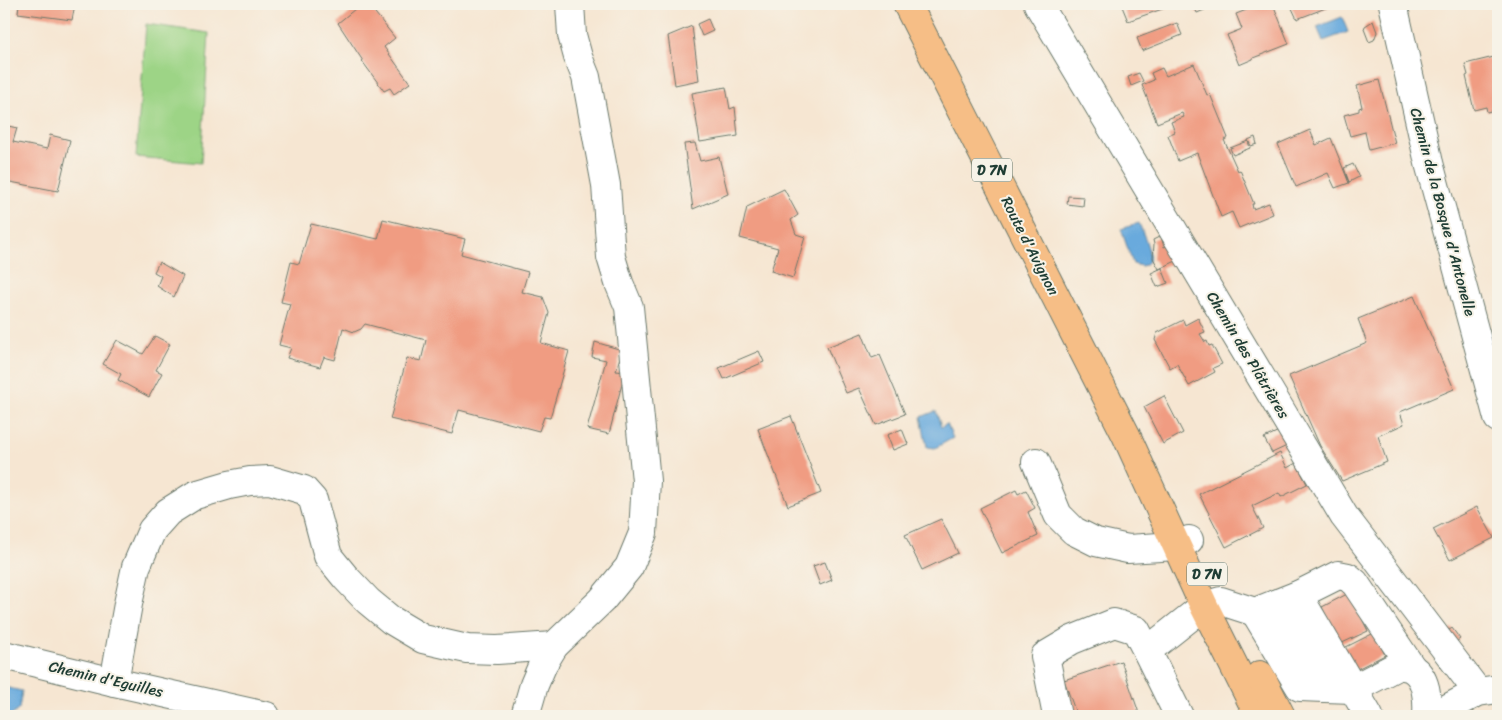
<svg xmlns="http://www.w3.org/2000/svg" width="1502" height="720" viewBox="0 0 1502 720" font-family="Sriracha,sans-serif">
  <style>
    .green { fill: #9dd486; stroke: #5e885d }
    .water { fill: #69aadd; stroke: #447488 }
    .building { fill: #f09c82 }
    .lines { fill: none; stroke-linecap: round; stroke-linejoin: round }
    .minor-casing { stroke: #6a786b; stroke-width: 30 }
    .major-casing { stroke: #6a786b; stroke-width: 30 }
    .minor { stroke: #fff; stroke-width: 28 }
    .major { stroke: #f6be86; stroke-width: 28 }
    .labels { text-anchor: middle; stroke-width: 4; stroke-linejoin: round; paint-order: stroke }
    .shield { fill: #f7f3e8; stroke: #60746a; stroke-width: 1 }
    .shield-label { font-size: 14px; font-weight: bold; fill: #1f3d34 }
    .street-label { font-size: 15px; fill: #1f3d34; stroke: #f7f3e8 }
  </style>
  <rect width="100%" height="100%" fill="#f7f3e8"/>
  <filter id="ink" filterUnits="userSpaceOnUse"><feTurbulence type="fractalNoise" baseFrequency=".02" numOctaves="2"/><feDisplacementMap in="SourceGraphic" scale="10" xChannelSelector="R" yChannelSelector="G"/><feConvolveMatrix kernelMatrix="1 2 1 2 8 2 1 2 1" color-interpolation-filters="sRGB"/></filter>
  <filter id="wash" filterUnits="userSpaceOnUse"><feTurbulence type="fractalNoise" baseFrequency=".0096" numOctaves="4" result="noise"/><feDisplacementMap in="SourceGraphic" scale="20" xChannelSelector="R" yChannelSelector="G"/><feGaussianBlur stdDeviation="1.12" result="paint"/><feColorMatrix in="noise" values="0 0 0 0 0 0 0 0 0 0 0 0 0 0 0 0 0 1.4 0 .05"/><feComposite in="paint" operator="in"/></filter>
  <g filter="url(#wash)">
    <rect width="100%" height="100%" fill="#f6e6d2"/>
    <path class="green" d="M146 24 209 33 201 163 136 157Z"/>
    <g class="water">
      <path d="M1342 17 1348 32 1323 41 1317 27Z"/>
      <path d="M1139 223C1142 231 1152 253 1149 261 1147 264 1145 265 1142 266L1133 264 1121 229Z"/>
      <path d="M936 411 941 427 947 424 953 438 935 448 927 447 921 417Z"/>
      <path d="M4 687 22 691 19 709 11 716H4Z"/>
    </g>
    <g id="blocks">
      <g class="building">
        <path d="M19 4H75L72 20 18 13Z"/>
        <path d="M361 4H368L395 38 384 47 410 83 394 94 390 88 384 91 362 61H363L338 23Z"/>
        <path d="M1121 4H1167L1168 7 1128 21Z"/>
        <path d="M1193 4H1219L1197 13Z"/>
        <path d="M1262 4H1273L1289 44 1253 58V59L1239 65 1227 35 1242 29 1236 14Z"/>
        <path d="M1290 4H1336L1297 19Z"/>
        <path d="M708 19 713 31 702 36 697 24Z"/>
        <path d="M1373 21 1377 32 1374 40 1369 42 1364 29 1365 26Z"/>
        <path d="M1177 23 1182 35 1142 51 1137 38Z"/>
        <path d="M692 26 699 80 675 85 668 36Z"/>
        <path d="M1498 56V67L1495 68 1498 79V109L1487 112 1486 107 1474 110 1466 76 1468 75 1465 64Z"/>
        <path d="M1194 64 1207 95 1210 94 1228 138 1224 140 1238 171 1240 170 1254 204H1252L1253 209 1269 203 1273 214 1239 228 1232 212 1221 217 1197 153 1178 161 1168 135 1175 132 1171 122 1184 117 1182 113 1157 123 1142 85 1154 80 1151 73 1162 68 1166 76Z"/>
        <path d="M1139 73 1143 81 1131 86 1128 77Z"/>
        <path d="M1379 80 1395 143 1369 150 1365 132 1350 136 1344 115 1359 111V108L1362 107 1357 86Z"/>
        <path d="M726 87 730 109 735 107 738 136 700 142 692 93Z"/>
        <path d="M4 125 17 128 13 142 47 149 50 135 70 140 58 191 5 181 6 175 4 174Z"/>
        <path d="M1310 130 1316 145 1331 138 1349 183 1335 188 1328 173 1296 187 1278 144Z"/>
        <path d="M1255 137 1257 144 1251 146 1248 140Z"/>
        <path d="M1248 141 1250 148 1233 155 1230 148Z"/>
        <path d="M695 143 700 161 719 157 728 194 693 209 684 144Z"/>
        <path d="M1353 164 1359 177 1349 182 1344 168Z"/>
        <path d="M784 189 798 215 791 220 796 234 805 237 793 278 771 271 778 248 740 238 747 207Z"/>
        <path d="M1068 196 1084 197 1083 206 1067 204Z"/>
        <path d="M383 219 465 239 461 254 528 272 522 292 543 297 549 313 541 343 569 351 550 418 544 417 539 431 459 410 452 434 390 419 407 358 421 361 426 340 365 324 361 329 354 332 343 328 335 360 324 357 320 367 287 358 291 348 279 345 290 304 281 302 291 262 299 264 311 224 378 239Z"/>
        <path d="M1161 236 1164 247 1169 245 1176 261 1159 269 1153 258 1154 244 1153 240Z"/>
        <path d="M159 262 183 276 174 297 157 286 161 276 154 272Z"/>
        <path d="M1162 268 1168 283 1157 287 1151 273Z"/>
        <path d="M1414 296 1454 389 1400 412 1404 424 1378 436 1387 462 1342 481 1320 446 1289 376 1367 343 1358 319Z"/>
        <path d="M1198 318 1205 332 1200 334 1205 342 1207 341 1209 346 1212 345 1222 364 1213 368 1215 372 1189 386 1177 364 1170 368 1155 340 1157 333 1183 320 1185 325Z"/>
        <path d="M862 333 872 358 880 355 905 414 876 425 859 388 846 393 827 347Z"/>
        <path d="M155 336 170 344 156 370 162 373 149 397 118 380 121 374 103 364 117 340 143 354Z"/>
        <path d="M595 342 622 350 616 371 625 372 609 434 587 429 606 360 592 357Z"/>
        <path d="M759 351 764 362 724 379 719 368Z"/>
        <path d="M1164 396 1183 433 1163 444 1144 407Z"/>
        <path d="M791 416 821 493 788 506 758 429Z"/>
        <path d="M902 429 908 444 893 450 887 435Z"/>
        <path d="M1281 430 1289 445 1272 453 1264 438Z"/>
        <path d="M1280 453 1287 468 1296 463 1307 484 1281 497 1279 493 1252 506 1263 528 1226 547 1199 494Z"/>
        <path d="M1016 490 1018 494 1026 490 1035 508 1028 512 1038 536 1002 553 980 508Z"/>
        <path d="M1477 507 1494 538 1450 560 1433 529Z"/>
        <path d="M941 519 958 553 922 570 905 535Z"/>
        <path d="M825 562 832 580 820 585 813 566Z"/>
        <path d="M1349 593 1368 631 1340 644 1322 607Z"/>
        <path d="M1452 628 1460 639 1453 644 1445 633Z"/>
        <path d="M1374 633 1385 655 1351 672 1340 650Z"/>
        <path d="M1121 661 1140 716H1077L1064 680Z"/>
        <path d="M1473 710 1476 716H1462Z"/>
      </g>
    </g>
  </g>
  <g filter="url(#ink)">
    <use href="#blocks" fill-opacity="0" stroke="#6a786b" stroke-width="1"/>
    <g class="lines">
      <defs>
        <g id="minor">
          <path d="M1038 4 1344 516 1478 692"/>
          <path d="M1393 4 1429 163 1498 418"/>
          <path d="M1036 462 1058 515 1074 531 1096 542 1128 549 1176 546 1189 540"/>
          <path d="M1298 595 1338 575 1348 577 1355 583 1412 668"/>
          <path d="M1277 603 1325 688 1353 689 1399 665C1402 666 1407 666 1411 668 1427 676 1428 701 1427 716"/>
          <path d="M1255 612 1300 687 1325 688"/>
          <path d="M4 655 114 682 266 716"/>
          <path d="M114 682 128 604 136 567 152 530 168 512 195 495 229 485 250 481 270 480 304 490 313 500 328 556 346 578 368 601 391 620 423 639 467 649 497 650 554 646"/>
          <path d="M525 716 534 685 543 664 554 646 602 600 629 567 643 533 646 481 629 307 619 283 611 257 606 185 586 77 578 57 572 35 570 4"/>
          <path d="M1057 716 1045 656 1072 640 1114 623 1136 630 1147 651"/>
          <path d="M1179 716 1147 651 1204 606 1221 601 1255 612 1298 595 1369 716"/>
          <path d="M1433 716 1478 692 1498 689"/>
        </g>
        <g id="major">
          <path d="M907 4 1126 435 1204 606 1259 716"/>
          <path d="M1260 675 1281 716"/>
        </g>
      </defs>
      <use href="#minor" class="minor-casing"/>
      <use href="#major" class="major-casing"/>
      <use href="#minor" class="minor"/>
      <use href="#major" class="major"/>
    </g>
  </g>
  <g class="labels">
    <g class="shield">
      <rect x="972" y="158.5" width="40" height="23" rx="4"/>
      <rect x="1187" y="562.5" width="40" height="23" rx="4"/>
    </g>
    <g class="shield-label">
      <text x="992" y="175">D 7N</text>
      <text x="1207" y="579">D 7N</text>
    </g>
    <g class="street-label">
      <text transform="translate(1443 212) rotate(75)" y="5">Chemin de la Bosque d'Antonelle</text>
      <text transform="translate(1030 246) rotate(63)" y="5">Route d'Avignon</text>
      <text transform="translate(1248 355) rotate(59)" y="5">Chemin des Plâtrières</text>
      <text transform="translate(106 679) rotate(13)" y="5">Chemin d'Eguilles</text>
    </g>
  </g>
  <rect width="1502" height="720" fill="none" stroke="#f7f3e8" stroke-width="20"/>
</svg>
